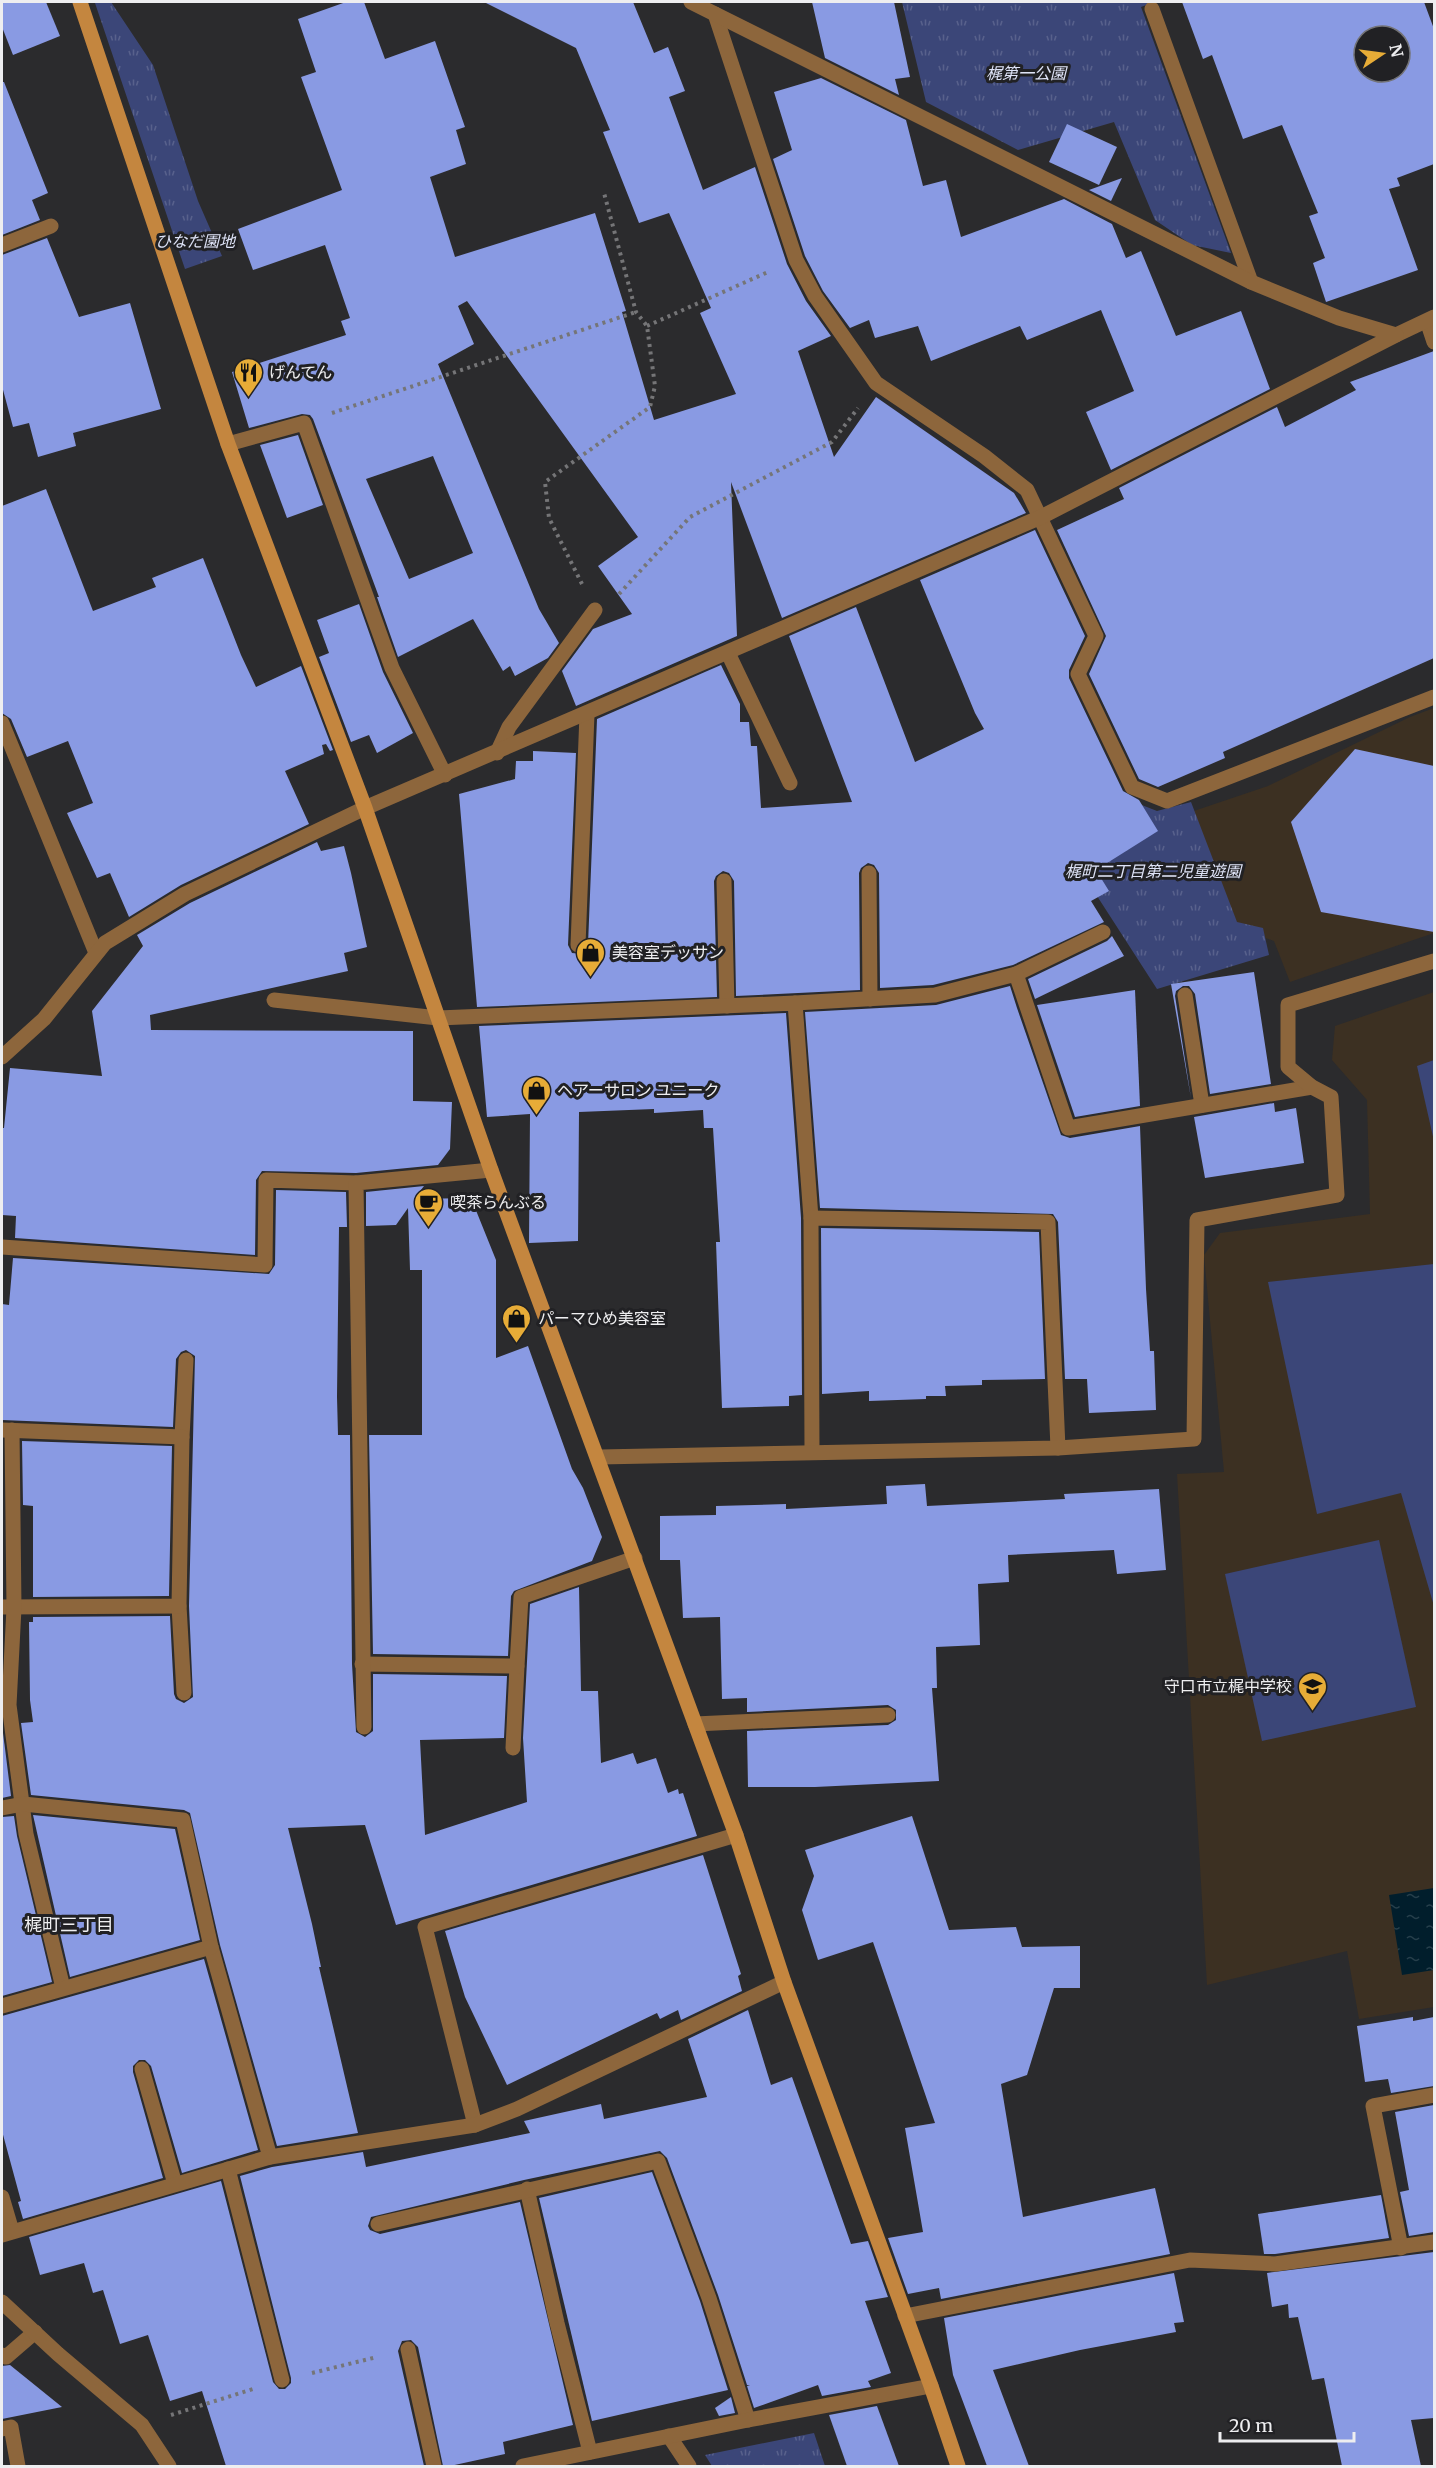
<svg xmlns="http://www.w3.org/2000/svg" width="1436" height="2468" viewBox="0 0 1436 2468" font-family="Merriweather,'Noto Sans JP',serif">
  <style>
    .education { fill: #3c3022 }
    .grass { fill: url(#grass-tufts) }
    .pitch { fill: #3b4678 }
    .water { fill: url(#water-ripples) }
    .building { fill: #899ae3; fill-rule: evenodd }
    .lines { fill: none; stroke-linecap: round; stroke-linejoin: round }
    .path { stroke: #757577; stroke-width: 4; stroke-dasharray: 3 4.5; stroke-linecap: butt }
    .lane { stroke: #8d663c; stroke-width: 15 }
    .street { stroke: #8d663c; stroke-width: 15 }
    .secondary { stroke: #c4863f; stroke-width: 15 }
    .labels { text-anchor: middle; stroke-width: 6; stroke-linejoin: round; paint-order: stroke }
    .park-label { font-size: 16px; font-style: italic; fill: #dee3f7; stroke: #212124 }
    .poi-label { font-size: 16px; fill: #eeeef0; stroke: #212124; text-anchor: start }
    .neighbourhood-label { font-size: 18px; fill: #eeeef0; stroke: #212124 }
  </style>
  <defs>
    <pattern id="grass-tufts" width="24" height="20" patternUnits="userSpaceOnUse" patternTransform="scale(1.5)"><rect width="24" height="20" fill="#3b4678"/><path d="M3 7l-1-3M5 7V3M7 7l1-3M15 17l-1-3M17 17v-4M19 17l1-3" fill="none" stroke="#58618c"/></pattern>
    <pattern id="water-ripples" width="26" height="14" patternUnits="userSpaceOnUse" patternTransform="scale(1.5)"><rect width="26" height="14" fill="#011e2c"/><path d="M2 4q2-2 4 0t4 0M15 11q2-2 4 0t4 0" fill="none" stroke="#263f4b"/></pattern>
  </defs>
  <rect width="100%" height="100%" fill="#2b2b2d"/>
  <g class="education">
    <path d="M1434 708V933L1290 982 1274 941 1240 929 1185 814 1268 786 1410 717Z"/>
    <path d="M1434 992V2007L1359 2019 1347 1951 1207 1985 1177 1474 1224 1472 1204 1255 1220 1233 1370 1214 1367 1100 1332 1060 1335 1026Z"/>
  </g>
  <g class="grass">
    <path d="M97 2H111L153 65 198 201 222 256 185 269 95 3Z"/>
    <path d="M902 2H1154L1141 7 1231 253 1192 245 1155 220 1114 122 1018 150 926 102Z"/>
    <path d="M1124 798 1157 811 1191 802 1237 922 1263 928 1269 955 1157 989 1059 837Z"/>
    <path d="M814 2433 825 2466H712L705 2455Z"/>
  </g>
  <g class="pitch">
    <path d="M1434 1060V1141L1417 1066Z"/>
    <path d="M1434 1264V1606L1401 1493 1317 1514 1268 1282Z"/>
    <path d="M1379 1540 1416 1707 1262 1741 1225 1574Z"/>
  </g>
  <path class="water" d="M1434 1888V1970L1402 1975 1389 1895Z"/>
  <g class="building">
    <path d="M2 2H46L60 36 13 55 2 27Z"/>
    <path d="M346 2H364L385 59 435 41 465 127 456 130 466 164 430 177 455 257 595 213 626 311 622 312 654 420 736 394 700 313 711 308 669 213 639 223 603 132 610 130 576 48 484 2H633L654 53 668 47 685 91 669 97 703 190 755 167 787 264 806 301 831 336 798 351 834 457 876 397 1014 493 1026 513 782 618 731 482 737 636 576 706 562 671 593 629 632 614 598 566 638 537 467 301 458 306 474 344 438 364 539 609 559 643 548 658 515 676 510 666 503 671 473 619 398 657 377 597H379L313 419 310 415 302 414 249 428 232 372 346 335 341 321 350 318 325 245 253 270 238 229 342 190 301 77 316 72 298 19ZM433 456 473 553 409 579 366 479Z"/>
    <path d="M812 2H894L910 77 895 79 899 95 825 58Z"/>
    <path d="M1182 2H1424L1434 29V164L1397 178 1400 186 1389 189 1418 270 1326 302 1313 263 1325 258 1309 216 1318 213 1282 125 1243 139 1212 55 1203 59ZM1364 36H1400V72H1364Z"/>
    <path d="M821 78 906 120 923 186 946 180 961 237 1064 199 1112 224 1126 258 1141 251 1176 336 1241 311 1270 389 1111 470 1086 412 1134 391 1101 310 1027 340 1020 326 931 361 918 326 875 338 869 320 850 328 823 291 805 256 773 159 792 150 774 92Z"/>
    <path d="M2 82H4L48 193 32 200 40 220 2 235Z"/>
    <path d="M1067 124 1117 147 1099 185 1049 162Z"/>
    <path d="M1122 178 1111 201 1089 190Z"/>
    <path d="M47 238 79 317 130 303 161 409 73 433 76 446 38 457 29 423 13 427 2 386V255Z"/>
    <path d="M1434 351V658L1223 752 1225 758 1158 787 1139 779 1089 674 1106 636 1057 530 1124 499 1119 488 1277 407 1285 427 1356 390 1350 382Z"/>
    <path d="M298 435 323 505 287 518 260 445Z"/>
    <path d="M46 489 93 611 156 587 152 578 203 558 241 655 256 687 301 666 333 750 330 751 326 744 322 745 324 754 285 771 309 824 181 885 129 917 110 873 97 878 67 813 93 803 68 741 27 757 11 719 2 713V506Z"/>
    <path d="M1035 530 1085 636 1069 670V678L1123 791 1139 800 1158 831 1096 870 1109 891 1091 901 1104 922 1013 965 933 985 880 988 879 873 874 865 868 863 861 868 859 873 860 990 736 996 734 881 729 873 723 871 716 876 714 881 717 997 477 1007 459 794 515 779 516 761H533V751L576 753 568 945 572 953 582 954 588 945 597 719 721 665 740 704V722H749L751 746H757L761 808 852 802 789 636 856 607 915 762 984 729 975 713 920 580Z"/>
    <path d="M359 604 383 672 413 733 377 753 369 735 351 742 319 657 329 653 317 620Z"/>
    <path d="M1355 749 1434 766V932L1321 912 1291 822Z"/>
    <path d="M317 842 321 851 344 846 351 873 367 947 344 953 348 971 150 1015 151 1030 413 1031V1101L452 1102 450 1149 438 1165 356 1173 262 1171 256 1180 255 1255 15 1238 16 1216 2 1215V1128H4L10 1068 102 1076 92 1011 143 946 137 935 190 903Z"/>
    <path d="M1112 936 1124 956 1035 999 1028 979 1107 941Z"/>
    <path d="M1254 972 1271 1084 1210 1094 1195 994 1189 986H1183L1176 991 1175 996 1191 1098 1171 984Z"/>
    <path d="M1010 986 1017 1008 1015 1009 1017 1008 1061 1135 1070 1138 1140 1126 1146 1289 1150 1351H1154L1156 1410 1089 1413 1087 1379H1065L1058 1222 1053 1214 820 1208 805 1012 936 1005Z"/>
    <path d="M1135 990 1140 1106 1075 1117 1037 1005Z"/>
    <path d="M786 1013 801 1218 802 1395 789 1396V1406L722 1408 716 1242H720L713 1128H704L703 1110 654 1113V1109L579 1112 578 1241 529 1243 530 1114 487 1117 479 1026Z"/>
    <path d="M1274 1103 1275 1112 1296 1108 1304 1163 1205 1178 1194 1117Z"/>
    <path d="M424 1186 414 1199 471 1198 496 1260V1358L528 1346 572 1469 583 1488 602 1537 592 1561 514 1591 511 1596 508 1656 373 1654 369 1435H422V1270H410L408 1208 396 1225 366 1226V1192Z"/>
    <path d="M276 1190 346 1192 347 1227H339L337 1397 338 1435H350L352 1664 356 1732 365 1737 373 1731V1674L507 1676 504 1738 420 1740 425 1835 527 1802 523 1738 530 1604 579 1587 581 1691H598L601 1763 633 1753 637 1764 656 1758 668 1793 678 1789 679 1794 683 1793 697 1836 396 1925 365 1825 288 1828 312 1924 321 1967H319L358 2133 277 2146 220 1945 190 1813 184 1810 31 1795 21 1723 33 1722 30 1700 29 1622H33V1617L170 1616 174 1694 176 1699 184 1703 193 1697 189 1606 195 1356 186 1350 181 1352 176 1359 173 1427 2 1420V1304L9 1305 13 1258 269 1274 275 1265Z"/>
    <path d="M821 1228 1039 1232 1045 1379 982 1380V1385L945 1386 946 1396H926V1399L869 1401V1391L822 1394Z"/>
    <path d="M22 1441 172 1446 169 1596 33 1597V1506L23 1505Z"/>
    <path d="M925 1484 927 1506 1065 1499 1064 1494 1159 1489 1166 1570 1117 1574 1114 1550 1008 1555 1009 1582 978 1584 980 1645 936 1647 937 1688H932L939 1781 815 1787H748L747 1731 888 1725 896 1720V1710L888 1705 747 1712V1698L722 1699 720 1617 683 1618 680 1560H660V1516L716 1515V1506L786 1504V1509L887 1504 886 1486Z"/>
    <path d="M2 1725 11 1796 2 1798Z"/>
    <path d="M33 1815 175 1829 200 1940 70 1977Z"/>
    <path d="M14 1816 17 1836 52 1982 2 1996V1817Z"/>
    <path d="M912 1816 949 1930 1016 1927 1022 1947 1080 1946V1988H1054L1027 2075 1001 2084 1023 2217 1155 2188 1170 2254 941 2299 939 2288 908 2294 888 2238 923 2232 905 2128 935 2123 873 1942 818 1960 802 1910 814 1876 805 1850Z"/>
    <path d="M703 1855 741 1974 738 1976 742 1991 681 2020 678 2010 660 2019 657 2013 507 2085 465 1997 445 1931Z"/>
    <path d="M204 1959 258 2150 182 2173 151 2066 145 2060H139L133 2066V2072L163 2178 23 2219 18 2202 21 2201 2 2131V2016Z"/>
    <path d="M748 2010 771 2085 792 2077 851 2244 868 2241 888 2297 865 2301 891 2373 868 2381 871 2387 822 2396 818 2385 754 2408 747 2386 750 2385H747L718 2295 667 2158 660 2151 524 2180 371 2217 368 2226 370 2230 380 2234 520 2202 573 2425 503 2442 505 2454 450 2466H443L418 2347 411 2340 402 2341 398 2351 424 2466H226L202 2391 170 2401 148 2335 120 2344 103 2290 93 2293 84 2263 40 2275 29 2237 221 2181 273 2382 279 2389H285L291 2383V2378L240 2176 272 2167 363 2152 366 2167 530 2133 524 2121 601 2104 604 2119 707 2097 688 2039Z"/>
    <path d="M1413 2017V2021L1434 2017V2086L1391 2093 1388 2079 1365 2082 1357 2026Z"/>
    <path d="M1434 2105V2232L1409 2236 1400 2192 1409 2190 1395 2112Z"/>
    <path d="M652 2172 700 2301 728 2390 592 2421 539 2198Z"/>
    <path d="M1381 2195 1389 2238 1275 2254H1264L1258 2214Z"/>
    <path d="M1434 2252V2418L1411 2420 1421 2466H1342L1324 2378 1312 2380 1298 2317 1289 2318 1288 2304 1272 2307 1267 2273Z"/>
    <path d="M1174 2273 1184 2322 1174 2323 1176 2332 1080 2350 993 2370 1029 2466H987L953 2375 944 2318Z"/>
    <path d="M10 2365 62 2407 2 2419V2366Z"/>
    <path d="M731 2397 735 2413 719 2416 715 2408Z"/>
    <path d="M877 2406 899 2466H847L829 2415Z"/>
  </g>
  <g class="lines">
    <g class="path">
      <path d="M647 326 768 272"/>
      <path d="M332 413 636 312"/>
      <path d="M582 584 549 518 545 482 650 407 655 386 647 326 636 312 604 193"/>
      <path d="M619 594 690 517 832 442 858 408"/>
      <path d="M312 2373 377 2357"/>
      <path d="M171 2415 253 2389"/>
    </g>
    <g class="lane">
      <path d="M2 245 51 226"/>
      <path d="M1427 321 1434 342"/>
      <path d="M228 444 304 423 392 668 445 775"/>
      <path d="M728 653 790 783"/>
      <path d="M2 723 96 953"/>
      <path d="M497 753 509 727 595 610"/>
      <path d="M869 873 870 999"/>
      <path d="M724 881 727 1006"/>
      <path d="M1016 974 1103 932"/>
      <path d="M1185 995 1202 1105"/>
      <path d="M274 1000 438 1018"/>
      <path d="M182 1437 186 1360"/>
      <path d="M179 1606 184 1693"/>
      <path d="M695 1724 888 1715"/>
      <path d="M513 1748 517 1666"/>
      <path d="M142 2069 175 2184"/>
      <path d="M2 2197 12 2231"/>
      <path d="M408 2349 434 2466"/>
      <path d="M2 2355 6 2357 35 2332"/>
      <path d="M2 2429 11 2427 18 2466"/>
      <path d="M669 2436 689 2466"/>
    </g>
    <g class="street">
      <path d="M1152 9 1251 282"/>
      <path d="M715 14 796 260 815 296 876 383 984 456 1027 490 1096 636 1078 674 1132 787 1167 801 1434 697"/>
      <path d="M1396 335 1434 317"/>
      <path d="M578 945 587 714"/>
      <path d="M795 1003 935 995 1016 974 1068 1128 1312 1087"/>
      <path d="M438 1018 795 1003 811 1218"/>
      <path d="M2 1057 44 1019 105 943 185 894 365 808 1041 517 1396 335 1339 318 1251 282 691 2"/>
      <path d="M2 1247 265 1265 266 1180 356 1183"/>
      <path d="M2 1430 182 1437 179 1606 2 1607"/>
      <path d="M12 1430 14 1608 9 1705 26 1834 63 1988"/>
      <path d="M812 1452 811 1218 1048 1222 1058 1448"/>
      <path d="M599 1457 1058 1448 1194 1439 1197 1220 1337 1195 1331 1097 1312 1087 1288 1067V1005L1434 961"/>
      <path d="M362 1664 517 1666 521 1597 635 1558"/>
      <path d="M364 1727 356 1183 491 1170"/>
      <path d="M2 1808 23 1804 183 1820 211 1947 270 2157"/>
      <path d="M2 2006 211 1947"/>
      <path d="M475 2125 425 1927 736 1835"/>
      <path d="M228 2169 282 2380"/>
      <path d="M527 2189 557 2323 590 2452"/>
      <path d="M378 2224 658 2161 709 2298 748 2420"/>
      <path d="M2 2235 270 2157 475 2125 517 2109 784 1982"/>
      <path d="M1401 2248 1373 2106 1434 2095"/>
      <path d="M2 2302 58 2354 142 2425 169 2466"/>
      <path d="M905 2316 1190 2260 1275 2264 1434 2242"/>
      <path d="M523 2466 748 2420 931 2386"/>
    </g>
    <path class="secondary" d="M80 2 228 444 365 808 491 1170 736 1835 784 1982 931 2386 958 2466"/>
  </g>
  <defs>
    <symbol id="restaurant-pin" viewBox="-11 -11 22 30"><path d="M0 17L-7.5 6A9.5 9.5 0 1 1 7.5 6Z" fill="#e7ac37" stroke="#212124"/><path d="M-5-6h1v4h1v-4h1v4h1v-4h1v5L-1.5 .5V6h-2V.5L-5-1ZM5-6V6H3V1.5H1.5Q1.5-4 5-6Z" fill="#111"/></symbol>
    <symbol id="shop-pin" viewBox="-11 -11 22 30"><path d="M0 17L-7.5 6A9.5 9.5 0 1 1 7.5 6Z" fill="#e7ac37" stroke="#212124"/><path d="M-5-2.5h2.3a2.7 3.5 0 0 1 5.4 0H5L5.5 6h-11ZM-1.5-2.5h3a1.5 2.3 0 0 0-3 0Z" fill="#111"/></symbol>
    <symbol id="cafe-pin" viewBox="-11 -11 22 30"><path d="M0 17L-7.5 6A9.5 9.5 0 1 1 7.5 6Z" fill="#e7ac37" stroke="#212124"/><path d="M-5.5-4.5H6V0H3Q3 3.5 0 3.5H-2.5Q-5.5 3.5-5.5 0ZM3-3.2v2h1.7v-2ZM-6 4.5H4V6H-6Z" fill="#111"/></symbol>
    <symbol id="school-pin" viewBox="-11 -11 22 30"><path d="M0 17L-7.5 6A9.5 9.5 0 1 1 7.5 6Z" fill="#e7ac37" stroke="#212124"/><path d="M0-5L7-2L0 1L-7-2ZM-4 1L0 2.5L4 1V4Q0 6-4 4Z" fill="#111"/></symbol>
  </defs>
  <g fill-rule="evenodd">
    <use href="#restaurant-pin" x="232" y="356" width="33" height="45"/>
    <use href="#shop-pin" x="574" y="936" width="33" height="45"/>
    <use href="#shop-pin" x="520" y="1074" width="33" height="45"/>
    <use href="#cafe-pin" x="412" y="1186" width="33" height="45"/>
    <use href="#shop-pin" x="500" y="1302" width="33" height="45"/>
    <use href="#school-pin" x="1296" y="1670" width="33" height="45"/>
  </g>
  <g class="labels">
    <g class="park-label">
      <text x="1026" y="79">梶第一公園</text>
      <text x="195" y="247">ひなだ園地</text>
      <text x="1153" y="877">梶町二丁目第二児童遊園</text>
    </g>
    <g class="poi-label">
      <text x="269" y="378">げんてん</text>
      <text x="612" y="958">美容室デッサン</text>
      <text x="557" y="1096">ヘアーサロン ユニーク</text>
      <text x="450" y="1208">喫茶らんぶる</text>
      <text x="538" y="1324">パーマひめ美容室</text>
      <text x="1292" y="1692" text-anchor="end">守口市立梶中学校</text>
    </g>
    <g class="neighbourhood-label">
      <text x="69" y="1931">梶町三丁目</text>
    </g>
  </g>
  <rect width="1436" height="2468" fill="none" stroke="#eeeef0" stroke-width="6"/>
  <g transform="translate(1382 54) rotate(77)"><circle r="28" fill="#212124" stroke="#737376" stroke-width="1.5"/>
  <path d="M0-4.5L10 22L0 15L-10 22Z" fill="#e7ac37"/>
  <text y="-9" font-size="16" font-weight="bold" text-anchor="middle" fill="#eeeef0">N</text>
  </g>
  <path d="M1220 2432v9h134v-9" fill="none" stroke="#eeeef0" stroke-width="3"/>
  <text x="1229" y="2432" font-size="18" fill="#eeeef0" stroke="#212124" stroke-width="4.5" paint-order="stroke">20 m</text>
</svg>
